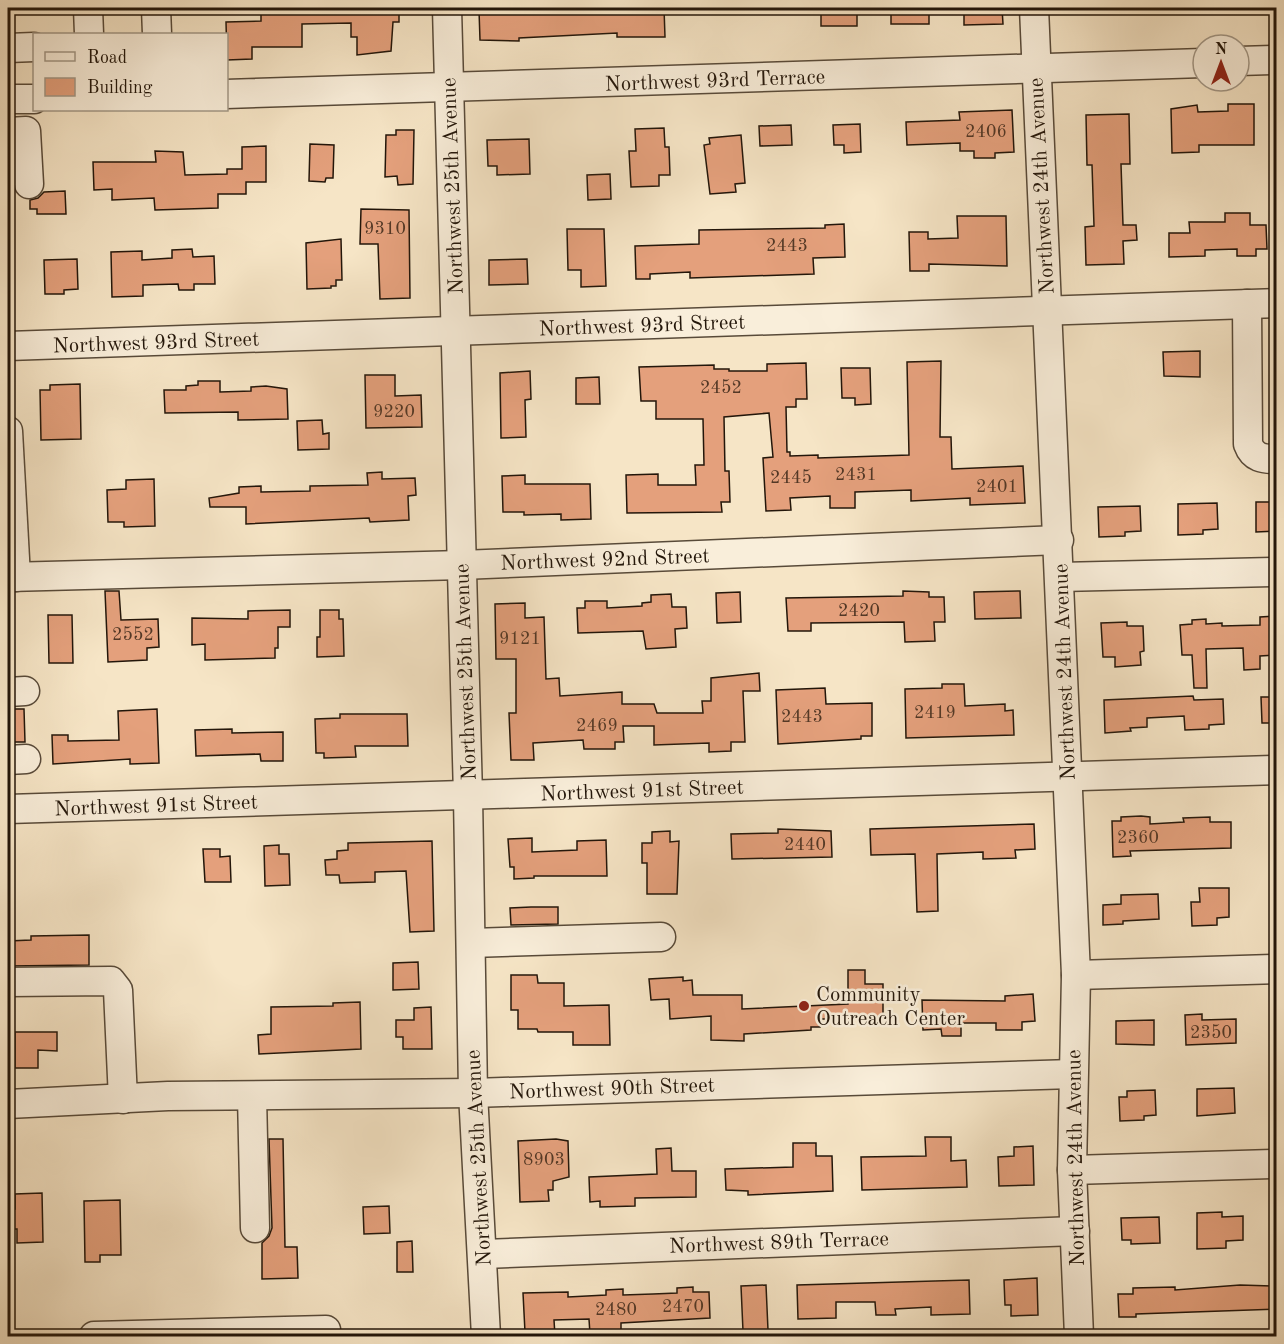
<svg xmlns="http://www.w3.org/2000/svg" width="1284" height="1344" viewBox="0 0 1284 1344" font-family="'Old Standard TT',serif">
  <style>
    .building { fill: #e4a07c; stroke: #23160a; stroke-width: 1.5 }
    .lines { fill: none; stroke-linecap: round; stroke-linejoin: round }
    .minor-casing { stroke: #584a39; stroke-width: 31 }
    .minor { stroke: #f9eeda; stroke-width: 28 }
    .poi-dot { fill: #8f2418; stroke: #f9eeda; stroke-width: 2 }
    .labels { text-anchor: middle; stroke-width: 5; stroke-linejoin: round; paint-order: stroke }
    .number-label { font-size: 18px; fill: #533826 }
    .street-label { font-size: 21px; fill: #23160a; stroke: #f9eeda }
    .poi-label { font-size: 21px; fill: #23160a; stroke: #f9eeda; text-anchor: start }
  </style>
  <rect width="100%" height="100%" fill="#f6e5c6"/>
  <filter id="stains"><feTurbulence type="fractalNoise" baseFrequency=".00333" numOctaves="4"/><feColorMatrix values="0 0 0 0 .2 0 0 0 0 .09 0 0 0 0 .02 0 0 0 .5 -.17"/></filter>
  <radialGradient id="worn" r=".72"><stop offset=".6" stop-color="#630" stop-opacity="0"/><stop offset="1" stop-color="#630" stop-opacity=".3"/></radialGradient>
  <g class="building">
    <path d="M261 8H399V22H393L391 51 357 55V37H351V23L302 24V47H252V59L227 60 226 22 261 21Z"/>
    <path d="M532 8H664L665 37H617V33L519 38V41L480 40 479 10Z"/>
    <rect x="821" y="8" width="36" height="18"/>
    <rect x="891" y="8" width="38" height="16"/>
    <path d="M964 8H1002L1003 24 964 25Z"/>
    <path d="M1228 104H1254V145H1199V152L1172 153 1171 109 1197 105 1198 112 1228 111Z"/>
    <path d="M1012 110 1014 152 995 153V158H974V151H960V143L907 145 906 122 960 120 959 112Z"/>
    <path d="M1129 114 1130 164H1121L1123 225H1136L1137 240 1123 241 1124 264 1086 265 1085 227 1094 226 1092 165H1087L1086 115Z"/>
    <path d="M860 124 861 152 844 153V145H834L833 125Z"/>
    <path d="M791 125 792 145 760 146 759 126Z"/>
    <path d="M664 128 665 147H669L670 175H659V186L631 187 629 151H636L635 129Z"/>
    <path d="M396 130H414L413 184 398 185 397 176 385 177 386 135H396Z"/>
    <path d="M741 135 745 183 735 184 736 192 710 194 704 145 710 144 709 138Z"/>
    <path d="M529 139 530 174 497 175V166H488L487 140Z"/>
    <path d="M310 144 334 145 333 178H326L325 182 309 181Z"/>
    <path d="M266 146V182H246V194H218V208L155 210 154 198 112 200V189L94 190 93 162H156L155 151 183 152 185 175 227 174V169H242V147Z"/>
    <path d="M610 174 611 199 588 200 587 175Z"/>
    <path d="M65 191 66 214H37V209H30V200L38 198 44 192Z"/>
    <path d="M361 209 409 210 410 298 380 299 378 244H360Z"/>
    <path d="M1225 213H1250V225H1266L1267 249H1256V256H1237V249L1205 250V256L1169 257V233H1190L1189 222H1225Z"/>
    <path d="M957 216H1006L1007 266 929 264V271H910L909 232H928V239L958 238Z"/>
    <path d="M844 224 845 257 813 258 814 274 690 278V272L650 274V279H636L635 246 699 244V230L825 228V225Z"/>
    <path d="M567 229H604L606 286 581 287V270H568Z"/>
    <path d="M341 239 342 280H336V286H331V288L307 289 306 243Z"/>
    <path d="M192 249 193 257 214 256 215 284H194V290H179L178 284 143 285V296L112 297 111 252 142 251V260L172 258V250Z"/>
    <path d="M77 259 78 289 64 290V294H45L44 260Z"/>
    <path d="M527 259 528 284 489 285V260Z"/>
    <path d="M1200 351V377L1164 376 1163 352Z"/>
    <path d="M941 361 940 437H951L952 469 1023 466 1025 503 970 505V498L911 501V490L855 492V508H830V496L790 498 791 510 766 511 763 458 773 457 769 413 724 417 725 471H729L730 502H721L722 512 627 513 626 475 658 474V485H696L695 465H704L703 419H656V401H641L639 367 714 365V369H729V371H767V364L806 363 807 399H796V407H786L787 452H790V456L818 455V458L909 455 907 362Z"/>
    <path d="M841 368H870L871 404 855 405V398H842Z"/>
    <path d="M530 371 531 399 525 400 526 437 501 438 500 373Z"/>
    <path d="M365 375H395V396L421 395 422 427 366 428Z"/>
    <path d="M599 377 600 404H576V378Z"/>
    <path d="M198 381H220V392L251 391V387L266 386 287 389 288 419 238 420V412L165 413 164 390H186V386L198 385Z"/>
    <path d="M80 384 81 439 41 440 40 390H50V385Z"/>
    <path d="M322 420 323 434 329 433V449L298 450 297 421Z"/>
    <path d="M382 472V479L415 478 416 495 408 496 409 520 370 522 369 518 246 524V507H210L209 498 239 493V487L261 486V492L310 491V486L368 485 367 473Z"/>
    <path d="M525 475V484H590L591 519 561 520V514L524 515V512H503L502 476Z"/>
    <path d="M154 479 155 526 124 527V522H108L107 490 126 489V480Z"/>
    <path d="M1256 502H1276V531L1256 532Z"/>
    <path d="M1217 503 1218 529 1203 530V534L1178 535V504Z"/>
    <path d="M1140 506 1141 531 1125 532V536L1099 537 1098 507Z"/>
    <path d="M105 591H119L121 620 158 619 159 647 147 648V660L108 662Z"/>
    <path d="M903 591 929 592V597H944L945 622H934L935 641 905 642 904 622 811 623V631H788L786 598 903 596Z"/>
    <path d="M1020 591 1021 618 975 619 974 592Z"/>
    <path d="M740 592 741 622 717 623 716 593Z"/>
    <path d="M671 594 672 607H686L687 628 675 629 676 647 646 649 643 631 578 633 577 608H585V601H607V608L642 606V603L651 602V595Z"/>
    <path d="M525 603V618L544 617 546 679 559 678 560 696 622 692V704H654L657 713H703L702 701H711V678L759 673 760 691H743L745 742H731V751L709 752V743L654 745V726H623L624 742H615V749H584L583 740 533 743 534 760H511L509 713H516V659H496L495 604Z"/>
    <path d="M290 610V627H278V648H275V658L205 660V644L192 645V618L248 619V611Z"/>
    <path d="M320 610H339V619H343L344 656 317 657V637H320Z"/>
    <path d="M48 615H72L73 663H49Z"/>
    <path d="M1276 616V655L1260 656V669L1244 670 1243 648 1206 649 1207 688H1194L1192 655H1182L1180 625 1192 624V620L1206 619V624L1222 623V626L1260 625V617Z"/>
    <path d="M1127 622V626H1143L1144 651 1140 652 1141 665 1115 667V657H1103L1101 623Z"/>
    <path d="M942 684H964L965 706 1005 704V711L1013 710 1014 735 906 738 905 689 942 688Z"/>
    <path d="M825 688 826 704 872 703V736H861V739L778 744 776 690Z"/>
    <path d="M1193 696 1194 700 1223 699 1224 724 1209 725V729L1185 730 1184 716 1147 718V727L1130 728 1131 731 1105 733 1104 700Z"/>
    <path d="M1261 697H1276V723H1262Z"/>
    <path d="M8 709H24L25 742H8Z"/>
    <path d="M157 709 159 763 130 764V759L53 764 52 735H68V741L119 740 118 711Z"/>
    <path d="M340 714H407L408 746H355L356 757 324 758V753H316L315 719 340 718Z"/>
    <path d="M232 729V733L283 732V761H261L260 754 196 756 195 730Z"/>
    <path d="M1141 816 1150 817V824L1184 822 1183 818 1210 817V822H1231V848L1130 851 1131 856 1113 857 1112 821H1121V817Z"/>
    <path d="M1034 824 1035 849 1015 850 1016 858 983 859V852L937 854 938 911 917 912 915 854 871 855 870 829Z"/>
    <path d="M778 829 831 831 832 857 732 859 731 834 778 833Z"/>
    <path d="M670 831V842L679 841 677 894H647V863H642V843H652V832Z"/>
    <path d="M532 838V852L577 850V841L606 840 607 876H534V878L514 879V867H510L508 839Z"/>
    <path d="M432 841 434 931 410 932 406 871 375 872V882L340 883 339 875H326L325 860 337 859V851L348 850V843Z"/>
    <path d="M279 845V854H289L290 885 265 886 264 846Z"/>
    <path d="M203 849H220V857L230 856 231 882H205Z"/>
    <path d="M1199 888H1229V917L1217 918V925L1192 926 1191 902H1200Z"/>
    <path d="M1158 894 1159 919 1123 921V924L1103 925V905L1121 904V895Z"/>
    <path d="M531 907H558V924L511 925 510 908Z"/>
    <path d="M89 935V965L8 966V941L31 940V936Z"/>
    <path d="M418 962 419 989 393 990V963Z"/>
    <path d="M848 970H865V984H883V1019H819L820 1027H811V1030L744 1034V1041L711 1040V1016L670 1019 669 999 651 1000 649 979 683 977V981L692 980 693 995H742V1009L848 1004Z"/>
    <path d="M511 975H537L538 983H564V1006L609 1005 610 1045H573V1032H538L537 1029H518V1010H511Z"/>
    <path d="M1033 994 1035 1021 1022 1022V1030H996V1023H961V1036H942L941 1029 923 1030 922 1000 1005 1001V996Z"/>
    <path d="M360 1002 361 1049 259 1054 258 1035 271 1034V1007L333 1006V1003Z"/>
    <path d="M431 1007 432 1049H403V1037H396V1020H414V1008Z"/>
    <path d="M1202 1014V1020L1236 1019V1043L1186 1045 1185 1015Z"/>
    <path d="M1154 1020V1045L1116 1044V1021Z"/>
    <path d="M15 1032H57V1051L38 1050V1068H15Z"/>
    <path d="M1234 1088 1235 1113 1197 1116V1089Z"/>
    <path d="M1155 1090 1156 1115 1144 1116V1120L1120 1121 1119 1097H1127V1091Z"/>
    <path d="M925 1137H951V1161L966 1160 967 1187 862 1190 861 1157 926 1156Z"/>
    <path d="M269 1139H283L285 1247H297L298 1278 262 1279V1243L269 1236 272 1228Z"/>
    <path d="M556 1139 568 1141 569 1177 553 1181V1190H548L549 1201 520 1202 518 1141Z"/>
    <path d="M793 1143H816V1156H832L833 1191 748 1195V1191L726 1190 725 1169 793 1167Z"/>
    <path d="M1033 1146 1034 1185 999 1186 998 1157 1014 1156V1147Z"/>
    <path d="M671 1148 672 1171H696V1197L635 1198V1206L600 1207V1201L590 1202 589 1177 657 1174 656 1149Z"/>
    <path d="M42 1193 43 1242 17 1243V1229H11L10 1209H15V1194Z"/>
    <path d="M120 1200 121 1255H100V1262H85L84 1201Z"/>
    <path d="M389 1206 390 1233 364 1234 363 1207Z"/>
    <path d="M1222 1212V1217L1243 1216V1240L1226 1241V1248L1197 1249V1213Z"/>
    <path d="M1159 1217 1160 1243 1131 1244V1240H1122L1121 1218Z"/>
    <path d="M412 1241 413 1272H397V1242Z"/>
    <path d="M1037 1278 1038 1315 1011 1316V1305H1005L1004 1280Z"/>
    <path d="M969 1280 970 1314 931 1315V1307L895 1309 896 1315H876L875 1302H836V1318L798 1319 797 1285Z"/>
    <path d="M766 1285 768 1330 743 1331 741 1286Z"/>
    <path d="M1240 1285 1276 1286V1309L1136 1314V1317H1119L1118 1294H1133V1288L1175 1287V1290Z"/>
    <path d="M693 1287V1292H709L710 1318 621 1323V1336L590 1334 589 1319 554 1320 555 1336H534V1332H525L523 1293 568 1292V1297L606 1295V1290L623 1289V1295L653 1294 677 1293V1288Z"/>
  </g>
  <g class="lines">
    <defs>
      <g id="minor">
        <path d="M88 8 89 34"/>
        <path d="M156 8 157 34"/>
        <path d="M447 8 468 796 473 1093 486 1336"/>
        <path d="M1034 8 1076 975 1072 1170 1079 1336"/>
        <path d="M8 48 34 47"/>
        <path d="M1239 61 1276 60"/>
        <path d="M226 94 1203 63"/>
        <path d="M8 99H34"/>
        <path d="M8 132 26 131 29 184"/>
        <path d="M1247 304 1248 444C1253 458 1263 459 1276 459"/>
        <path d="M8 346 1276 303"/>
        <path d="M8 431 16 577"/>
        <path d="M8 577 462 565 1059 540"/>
        <path d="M1060 577 1276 572"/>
        <path d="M8 692 25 691"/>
        <path d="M8 760 26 759"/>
        <path d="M8 809 1276 770"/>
        <path d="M471 943 661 937"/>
        <path d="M1076 975 1276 969"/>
        <path d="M8 982 111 981 118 990 123 1099"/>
        <path d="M252 1096 255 1228"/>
        <path d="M8 1104 168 1096 473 1093 1073 1074"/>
        <path d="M1072 1170 1276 1164"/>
        <path d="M484 1254 1075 1231"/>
        <path d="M94 1336 326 1330"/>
      </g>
    </defs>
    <use href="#minor" class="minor-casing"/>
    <use href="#minor" class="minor"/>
  </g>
  <circle class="poi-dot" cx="804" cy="1006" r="6"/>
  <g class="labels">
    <g class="number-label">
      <text x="986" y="137">2406</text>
      <text x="385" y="234">9310</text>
      <text x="787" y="251">2443</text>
      <text x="721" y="393">2452</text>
      <text x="394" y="417">9220</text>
      <text x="856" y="480">2431</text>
      <text x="791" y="483">2445</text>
      <text x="997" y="492">2401</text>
      <text x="859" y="616">2420</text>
      <text x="133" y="640">2552</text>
      <text x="520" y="644">9121</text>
      <text x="935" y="718">2419</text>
      <text x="802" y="722">2443</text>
      <text x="597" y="731">2469</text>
      <text x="1138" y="843">2360</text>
      <text x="805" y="850">2440</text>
      <text x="1211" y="1038">2350</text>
      <text x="544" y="1165">8903</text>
      <text x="683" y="1312">2470</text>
      <text x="616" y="1315">2480</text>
    </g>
    <g class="street-label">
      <text transform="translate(715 80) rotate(-2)" y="7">Northwest 93rd Terrace</text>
      <text transform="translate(452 186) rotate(-92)" y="7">Northwest 25th Avenue</text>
      <text transform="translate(1041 186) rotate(-93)" y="7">Northwest 24th Avenue</text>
      <text transform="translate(642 325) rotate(-2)" y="7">Northwest 93rd Street</text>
      <text transform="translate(156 342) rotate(-2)" y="7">Northwest 93rd Street</text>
      <text transform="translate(605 559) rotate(-2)" y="7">Northwest 92nd Street</text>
      <text transform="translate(465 672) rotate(-92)" y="7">Northwest 25th Avenue</text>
      <text transform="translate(1064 672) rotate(-92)" y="7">Northwest 24th Avenue</text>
      <text transform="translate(642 790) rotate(-2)" y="7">Northwest 91st Street</text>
      <text transform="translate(156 805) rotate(-2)" y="7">Northwest 91st Street</text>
      <text transform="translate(612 1088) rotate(-2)" y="7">Northwest 90th Street</text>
      <text transform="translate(478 1158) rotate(-93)" y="7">Northwest 25th Avenue</text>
      <text transform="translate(1075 1158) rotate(-91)" y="7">Northwest 24th Avenue</text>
      <text transform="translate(779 1242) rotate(-2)" y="7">Northwest 89th Terrace</text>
    </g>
    <g class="poi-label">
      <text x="816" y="1001">Community<tspan x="816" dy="24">Outreach Center</tspan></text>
    </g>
  </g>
  <rect width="1284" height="1344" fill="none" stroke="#f6e5c6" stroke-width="30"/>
  <rect x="9" y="9" width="1266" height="1326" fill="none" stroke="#23160a" stroke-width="3"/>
  <rect x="15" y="15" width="1254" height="1314" fill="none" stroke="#23160a" stroke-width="1.5"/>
  <rect x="33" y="33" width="195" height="78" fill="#f9eeda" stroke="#a39887" stroke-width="1.5"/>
  <rect x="45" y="52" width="30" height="9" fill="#f9eeda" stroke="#a39887" stroke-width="1.5"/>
  <text x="87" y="63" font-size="18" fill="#23160a">Road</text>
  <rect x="45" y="78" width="30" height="18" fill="#e4a07c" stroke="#a39887" stroke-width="1.5"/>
  <text x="87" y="93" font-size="18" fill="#23160a">Building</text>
  <g transform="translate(1221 63)"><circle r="28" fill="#f9eeda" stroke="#a39887" stroke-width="1.5"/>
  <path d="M0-4.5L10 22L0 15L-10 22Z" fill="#8f2418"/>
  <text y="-9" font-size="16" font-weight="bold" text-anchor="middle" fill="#23160a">N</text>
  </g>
  <rect width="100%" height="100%" filter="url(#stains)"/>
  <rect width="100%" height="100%" fill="url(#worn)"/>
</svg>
